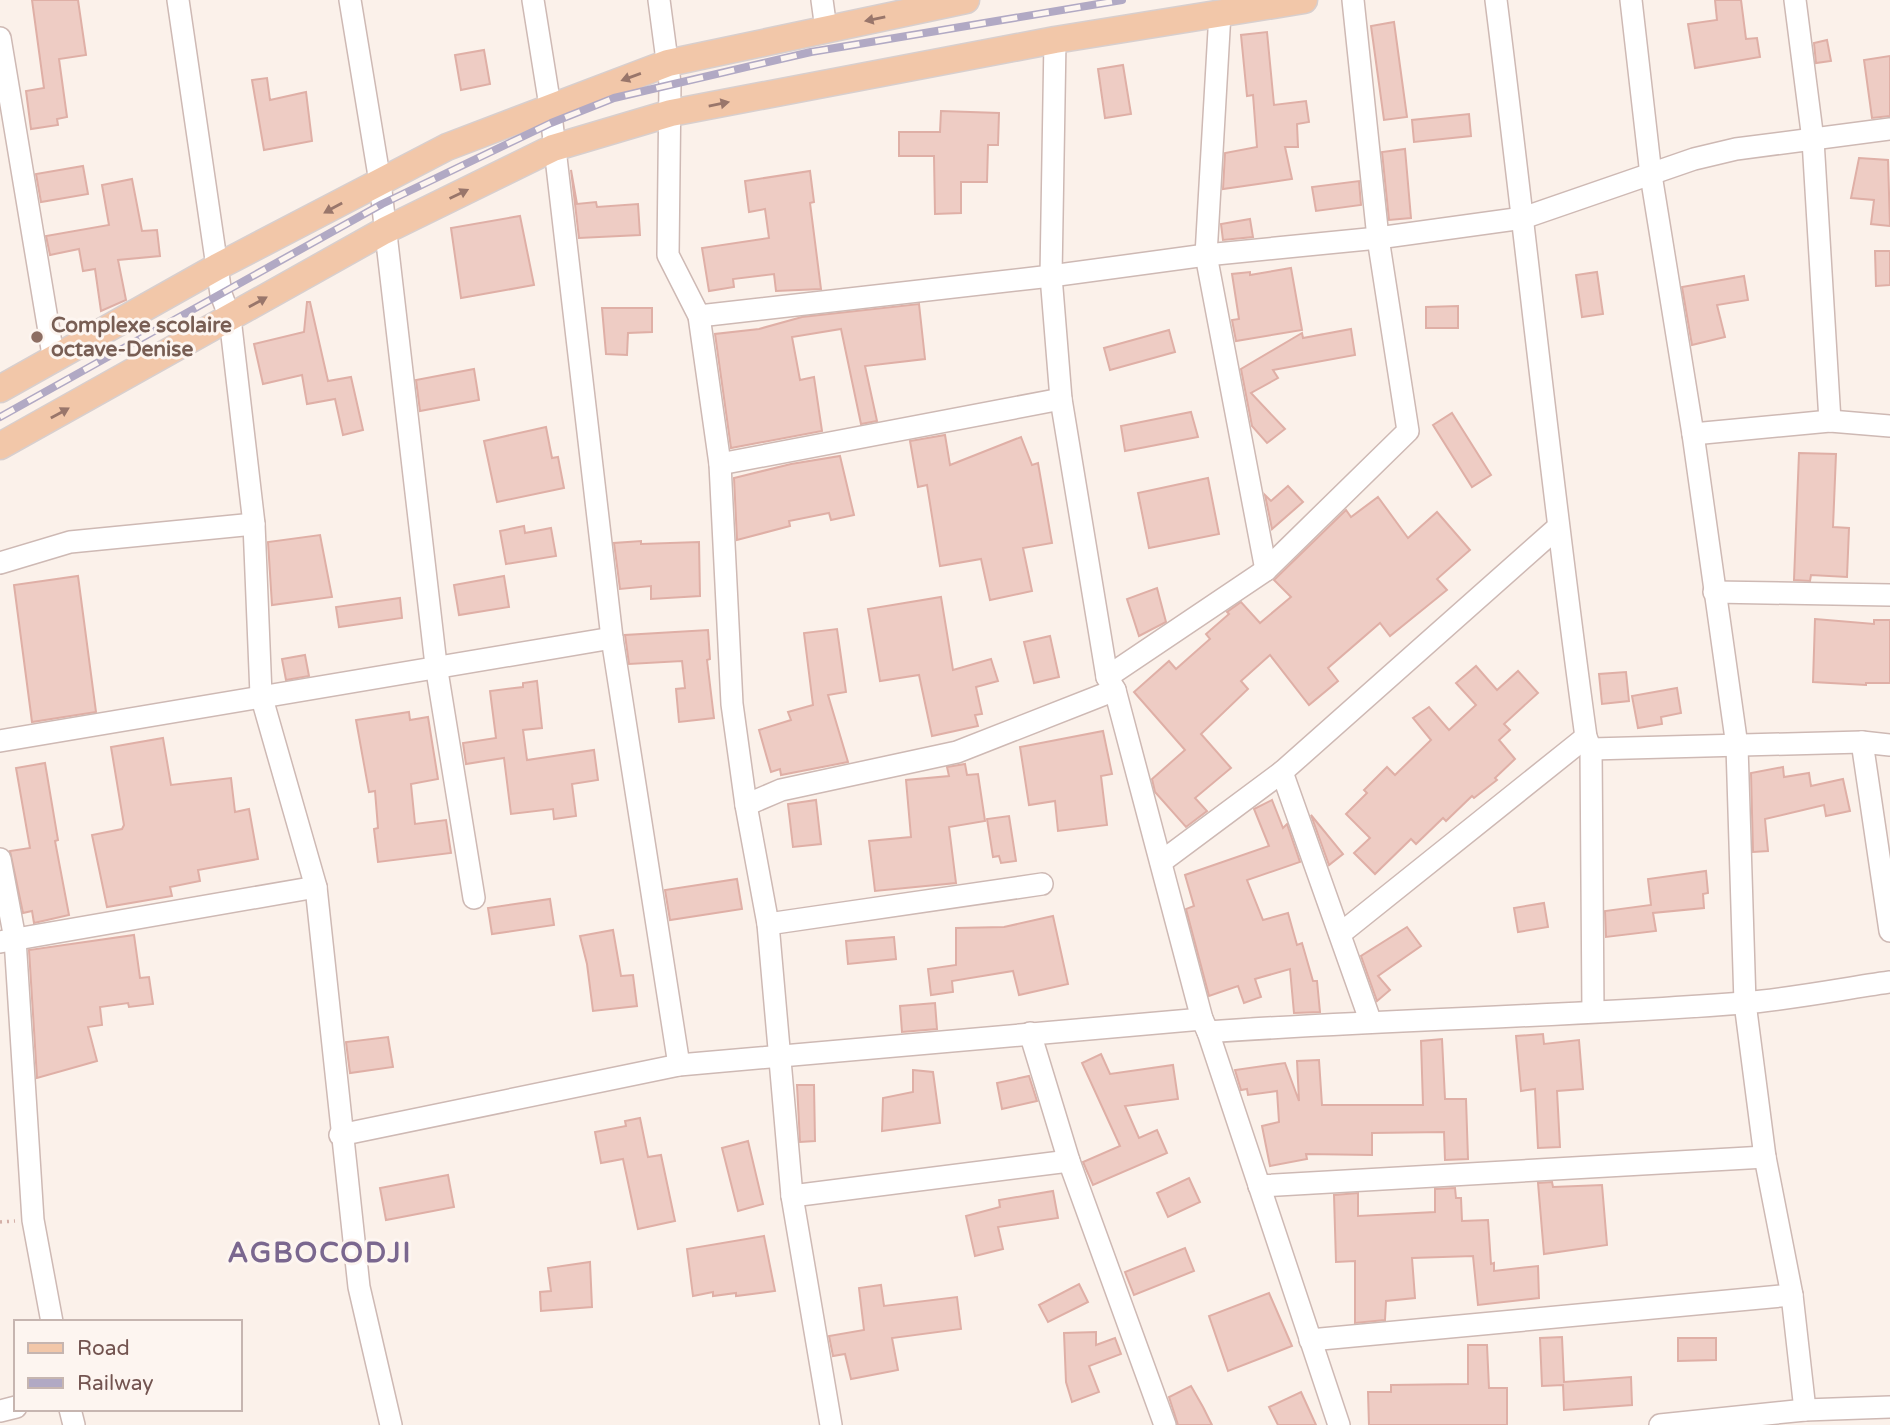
<svg xmlns="http://www.w3.org/2000/svg" width="1890" height="1425" viewBox="0 0 1890 1425" font-family="'Varela Round',sans-serif">
  <style>
    .building { fill: #eeccc4; stroke: #dfafa6; stroke-width: 2 }
    .lines { fill: none; stroke-linecap: round; stroke-linejoin: round }
    .minor-casing { stroke: #ceb9b4; stroke-width: 24 }
    .major-casing { stroke: #d8cfce; stroke-width: 29 }
    .path { stroke: #d3afa7; stroke-width: 3.5; stroke-dasharray: 2 5; stroke-linecap: butt }
    .minor { stroke: #fff; stroke-width: 21 }
    .major { stroke: #f2c7a9; stroke-width: 26 }
    .rail-casing { stroke: #b1a9c4; stroke-width: 8 }
    .rail { stroke: #fdf5f0; stroke-width: 5; stroke-dasharray: 16; stroke-linecap: butt }
    .oneway { fill: #99766b }
    .education-dot { fill: #8d6e63; stroke: #fdf5f0; stroke-width: 2.5 }
    .labels { text-anchor: middle; stroke-width: 6; stroke-linejoin: round; paint-order: stroke }
    .education-label { font-size: 21px; font-weight: bold; fill: #785e54; stroke: #fdf5f0; text-anchor: start }
    .district-label { font-size: 28px; font-weight: bold; letter-spacing: 2px; fill: #7a678f; stroke: #fdf5f0 }
  </style>
  <rect width="100%" height="100%" fill="#fbf1ea"/>
  <g class="building">
    <path d="M32 0H78L86 55 59 59 67 117 57 119 58 125 31 129 26 91 44 88Z"/>
    <path d="M1715 0H1741L1746 39 1757 38 1760 57 1695 68 1688 24 1717 20Z"/>
    <path d="M1394 22 1407 117 1384 120 1371 26Z"/>
    <path d="M1267 32 1274 105 1306 101 1309 122 1297 124 1298 147H1285L1292 179 1223 189 1225 153 1257 147 1253 95 1247 96 1241 35Z"/>
    <path d="M1827 40 1831 61 1816 63 1814 43Z"/>
    <path d="M484 50 490 84 461 90 455 55Z"/>
    <path d="M1890 56V116L1872 118 1864 60Z"/>
    <path d="M1123 65 1131 114 1105 118 1098 69Z"/>
    <path d="M267 78 270 100 306 92 312 141 264 150 252 80Z"/>
    <path d="M941 111 999 113 998 145H988L987 182H961V213L935 214 934 156H899V132H940Z"/>
    <path d="M1469 114 1471 136 1414 142 1412 120Z"/>
    <path d="M1405 149 1411 218 1389 220 1382 152Z"/>
    <path d="M1859 158 1888 160 1890 226 1871 224 1874 200 1851 198Z"/>
    <path d="M83 166 88 194 41 202 36 174Z"/>
    <path d="M571 170 577 204 596 202 597 207 638 204 640 235 579 238Z"/>
    <path d="M810 171 814 202 810 203 821 289 776 291 774 274 733 279 734 287 709 291 702 248 769 238 765 209 749 212 745 181Z"/>
    <path d="M132 179 142 231 157 230 160 256 118 260 126 300 101 311 95 269 83 271 79 249 50 255 46 236 109 225 102 185Z"/>
    <path d="M1359 181 1361 205 1316 211 1312 187Z"/>
    <path d="M520 216 534 285 461 298 451 228Z"/>
    <path d="M1250 219 1253 237 1223 240 1221 224Z"/>
    <path d="M1875 251H1890V285L1876 286Z"/>
    <path d="M1291 268 1302 330 1236 341 1232 320 1239 319 1232 274 1250 272V275Z"/>
    <path d="M1597 272 1603 314 1582 317 1576 275Z"/>
    <path d="M1744 276 1748 300 1717 305 1725 337 1692 345 1682 287Z"/>
    <path d="M307 302H310L328 381 351 377 363 430 343 435 335 399 307 404 302 375 263 384 254 344 304 332Z"/>
    <path d="M919 304 925 359 865 366 877 421 861 424 841 329 792 337 800 380 814 377 822 431 731 448 715 334 759 329 802 317Z"/>
    <path d="M1458 306V328H1426V307Z"/>
    <path d="M602 308H652V332L628 333 627 355 606 354Z"/>
    <path d="M1351 329 1355 355 1273 370 1278 378 1251 393 1285 429 1267 443 1252 426 1241 369 1302 333 1303 338Z"/>
    <path d="M1169 330 1175 352 1110 370 1104 348Z"/>
    <path d="M474 369 479 400 420 411 416 380Z"/>
    <path d="M1191 412 1198 437 1125 451 1121 426Z"/>
    <path d="M1452 413 1491 475 1472 487 1433 425Z"/>
    <path d="M546 427 552 458 558 457 564 488 497 502 484 441Z"/>
    <path d="M945 435 950 465 1021 437 1032 465 1038 463 1052 543 1023 548 1032 591 990 600 981 559 940 566 927 485 918 487 910 441Z"/>
    <path d="M1799 453 1836 454 1833 527 1849 528 1847 577 1811 575 1810 581 1794 580Z"/>
    <path d="M840 456 854 515 831 520 829 513 789 521 790 526 737 540 734 478 791 464Z"/>
    <path d="M1208 478 1219 534 1149 548 1138 493Z"/>
    <path d="M1288 486 1303 502 1272 529 1265 495 1271 501Z"/>
    <path d="M1378 497 1408 538 1437 512 1470 550 1437 579 1447 590 1390 636 1380 623 1328 668 1338 681 1309 705 1270 655 1241 681 1248 689 1201 734 1231 768 1195 798 1207 811 1186 827 1155 792 1152 779 1185 750 1134 692 1169 661 1176 669 1210 639 1206 634 1229 614 1227 612 1241 602 1260 623 1291 597 1274 580 1346 510 1351 517Z"/>
    <path d="M524 526 525 533 551 528 556 556 506 564 500 531Z"/>
    <path d="M320 535 332 597 272 605 268 542Z"/>
    <path d="M641 541V544L699 542 700 596 651 599V586L620 589 614 543Z"/>
    <path d="M78 576 96 712 32 722 14 585Z"/>
    <path d="M504 576 509 607 459 615 454 585Z"/>
    <path d="M1157 588 1166 622 1139 636 1127 599Z"/>
    <path d="M941 597 953 670 991 659 998 681 976 687 982 714 975 715 978 726 932 736 919 675 880 681 868 609Z"/>
    <path d="M400 598 402 618 339 627 336 607Z"/>
    <path d="M1815 619 1874 624V620H1890V683H1866V685L1813 682Z"/>
    <path d="M837 629 846 692 828 695 848 762 781 775 780 769 771 772 759 730 791 720 788 712 813 705 804 633Z"/>
    <path d="M708 630 710 659 707 660 714 718 679 722 676 689 685 688 682 661 629 664 625 635Z"/>
    <path d="M1050 636 1059 677 1034 683 1024 642Z"/>
    <path d="M305 655 309 676 286 680 282 659Z"/>
    <path d="M1476 666 1497 690 1518 671 1538 693 1504 724 1510 730 1499 740 1515 759 1495 778 1497 780 1474 798 1472 796 1446 821 1443 818 1416 844 1411 839 1375 874 1354 853 1370 838 1346 814 1367 793 1364 790 1387 767 1395 775 1431 740 1413 718 1429 707 1449 730 1476 705 1456 683Z"/>
    <path d="M1626 672 1629 701 1602 704 1599 674Z"/>
    <path d="M537 681 542 728 523 730 527 760 594 750 598 780 572 784 576 816 554 819 553 809 511 814 504 758 466 764 463 743 496 738 490 691 523 687V683Z"/>
    <path d="M1677 688 1681 713 1661 717 1662 724 1638 728 1632 696Z"/>
    <path d="M409 712 410 720 428 717 438 779 411 784 415 824 446 820 451 853 378 862 374 829 378 828 375 791 369 792 356 720Z"/>
    <path d="M1103 731 1112 774 1101 776 1107 825 1058 831 1055 801 1029 805 1020 747Z"/>
    <path d="M163 738 171 785 231 778 235 812 249 809 258 859 198 870 200 881 170 887 172 896 107 907 92 835 122 829 124 825 111 747Z"/>
    <path d="M45 763 58 840 55 841 69 915 34 923 32 911 23 913 10 851 30 848 16 768Z"/>
    <path d="M965 764 967 775 978 774 985 821 949 827 956 883 875 891 869 841 911 837 906 780 949 776 947 767Z"/>
    <path d="M1783 767 1784 777 1809 773 1811 786 1843 779 1850 811 1826 816 1824 805 1765 819 1768 851 1753 852 1751 773Z"/>
    <path d="M816 800 821 844 793 847 788 804Z"/>
    <path d="M1272 800 1283 828 1287 824 1300 862 1247 880 1263 920 1288 913 1297 945 1302 943 1313 981H1317L1320 1012 1294 1013 1290 969 1255 979 1261 997 1244 1003 1238 986 1209 996 1186 909 1194 906 1185 875 1269 846 1254 809Z"/>
    <path d="M1311 815 1343 854 1329 865Z"/>
    <path d="M1009 816 1016 861 1001 863 999 856 993 857 987 819Z"/>
    <path d="M1706 871 1708 893 1703 894 1704 908 1653 913 1656 931 1606 937 1605 911 1651 905 1648 879Z"/>
    <path d="M737 879 742 909 670 920 665 890Z"/>
    <path d="M550 899 554 925 492 934 488 908Z"/>
    <path d="M1544 903 1548 927 1518 932 1514 908Z"/>
    <path d="M1053 916 1068 984 1019 995 1013 971 952 981 953 992 931 995 928 969 956 965V928L1004 927Z"/>
    <path d="M1407 927 1421 946 1378 976 1390 990 1377 1001 1361 956Z"/>
    <path d="M613 930 621 976 633 975 637 1006 593 1011 587 964 580 936Z"/>
    <path d="M134 935 140 978 149 977 153 1004 129 1007 128 1003 100 1007 102 1025 88 1027 97 1061 37 1078 29 950Z"/>
    <path d="M894 937 896 959 848 964 846 941Z"/>
    <path d="M935 1003 937 1029 902 1032 900 1006Z"/>
    <path d="M1543 1034 1544 1044 1579 1040 1583 1089 1557 1091 1560 1147 1538 1148 1535 1089 1521 1091 1516 1036Z"/>
    <path d="M388 1037 393 1067 350 1073 346 1042Z"/>
    <path d="M1442 1039 1445 1099H1466L1468 1159 1445 1160 1444 1132 1372 1133V1155L1306 1154 1307 1159 1270 1166 1262 1126 1279 1122 1277 1091 1248 1095 1247 1089 1241 1090 1235 1070 1285 1063 1299 1101 1297 1061 1319 1060 1322 1105H1423L1421 1041Z"/>
    <path d="M1101 1054 1110 1074 1173 1065 1178 1099 1125 1106 1139 1138 1157 1130 1167 1153 1093 1185 1083 1162 1120 1146 1082 1063Z"/>
    <path d="M913 1070 933 1072 940 1123 882 1131 883 1098 913 1092Z"/>
    <path d="M1029 1076 1037 1101 1002 1109 997 1083Z"/>
    <path d="M797 1085H814L815 1141 800 1142Z"/>
    <path d="M640 1118 648 1157 661 1155 675 1221 638 1229 623 1159 601 1163 595 1132 626 1126 625 1121Z"/>
    <path d="M748 1141 763 1204 738 1211 722 1148Z"/>
    <path d="M448 1175 454 1207 386 1220 380 1188Z"/>
    <path d="M1189 1178 1200 1202 1168 1217 1157 1193Z"/>
    <path d="M1552 1182 1553 1187 1602 1185 1607 1245 1544 1254 1538 1183Z"/>
    <path d="M1455 1188 1456 1198H1461L1462 1221 1488 1220 1491 1264 1494 1263V1271L1538 1266 1539 1298 1478 1305 1473 1256 1412 1258 1415 1298 1386 1301 1385 1320 1355 1323V1261L1336 1262 1334 1195 1358 1193V1216L1435 1212V1189Z"/>
    <path d="M1053 1191 1058 1218 998 1227 1003 1249 975 1256 966 1216 1000 1207 999 1200Z"/>
    <path d="M764 1236 775 1291 736 1296V1293L713 1296V1292L693 1296 687 1249Z"/>
    <path d="M1185 1248 1194 1271 1134 1295 1125 1272Z"/>
    <path d="M590 1262 592 1307 541 1311 540 1292 551 1291 548 1268Z"/>
    <path d="M1079 1284 1088 1302 1048 1322 1039 1305Z"/>
    <path d="M881 1285 884 1306 957 1297 961 1329 892 1338 898 1370 851 1379 845 1354 833 1356 829 1336 864 1330 859 1288Z"/>
    <path d="M1269 1293 1292 1346 1228 1371 1209 1316Z"/>
    <path d="M1096 1332V1345L1115 1338 1121 1354 1089 1366 1099 1392 1072 1402 1066 1382 1064 1333Z"/>
    <path d="M1562 1337 1564 1382 1631 1377 1632 1405 1564 1410 1563 1385 1542 1386 1540 1338Z"/>
    <path d="M1678 1338H1716V1360L1678 1361Z"/>
    <path d="M1468 1345H1487L1489 1388H1507V1425H1369L1368 1392H1391V1385L1468 1384Z"/>
    <path d="M1191 1386 1203 1407 1212 1425H1178L1169 1397Z"/>
    <path d="M1301 1392 1316 1425H1278L1269 1407Z"/>
  </g>
  <g class="lines">
    <defs>
      <g id="minor">
        <path d="M178 0 221 294 230 318 254 524 261 695 316 887 359 1287 391 1425"/>
        <path d="M350 0 380 182 436 665 474 898"/>
        <path d="M533 0 550 106 612 638 679 1065"/>
        <path d="M659 0 670 83 668 255 699 316 720 464 732 704 746 805 768 924 792 1196 831 1425"/>
        <path d="M822 0 826 29"/>
        <path d="M1496 0C1527 246 1552 492 1586 737L1591 749 1593 1011"/>
        <path d="M1631 0 1651 175 1693 434 1737 746 1745 1003 1765 1157 1792 1295 1805 1410"/>
        <path d="M1795 0 1813 140 1830 421"/>
        <path d="M1220 13 1206 255 1266 570"/>
        <path d="M0 38 54 361"/>
        <path d="M1055 40 1051 276 1061 399 1107 677 1115 690 1202 1019"/>
        <path d="M699 316 1051 276 1206 255 1378 238 1523 218 1694 159 1736 149 1890 129"/>
        <path d="M1693 434 1830 421 1890 426"/>
        <path d="M720 464 1061 399"/>
        <path d="M0 563 70 542 254 524"/>
        <path d="M1714 592 1890 595"/>
        <path d="M1107 677 1266 570 1408 431 1378 238 1353 0"/>
        <path d="M0 741 612 638"/>
        <path d="M1862 742 1890 931"/>
        <path d="M1591 749 1862 742 1890 745"/>
        <path d="M1282 772 1370 1020"/>
        <path d="M746 805 781 790 957 752 1115 690"/>
        <path d="M0 859 15 939 33 1220 52 1322"/>
        <path d="M1161 862 1282 772 1557 528"/>
        <path d="M768 924 1042 884"/>
        <path d="M1340 934 1586 737"/>
        <path d="M0 942 316 887"/>
        <path d="M1208 1032 1339 1425"/>
        <path d="M1030 1033 1069 1161 1165 1425"/>
        <path d="M340 1135 679 1065 1202 1019 1208 1032C1386 1019 1565 1017 1743 1003 1792 999 1841 989 1890 982"/>
        <path d="M1259 1186 1765 1157"/>
        <path d="M792 1196 1069 1161"/>
        <path d="M1310 1340 1792 1295"/>
        <path d="M70 1409 74 1425"/>
        <path d="M0 1411 16 1407"/>
        <path d="M1660 1425 1805 1410 1890 1407"/>
      </g>
      <g id="major">
        <path d="M0 389 217 267 447 147 668 63 966 0"/>
        <path d="M0 446 384 231 553 148 671 113 1055 40 1304 0"/>
      </g>
    </defs>
    <use href="#minor" class="minor-casing"/>
    <use href="#major" class="major-casing"/>
    <path class="path" d="M0 1222 15 1221"/>
    <use href="#minor" class="minor"/>
    <use href="#major" class="major"/>
    <defs>
      <path id="rail" d="M0 417 382 204 551 123 614 98 811 52 1122 0"/>
    </defs>
    <use href="#rail" class="rail-casing"/>
    <use href="#rail" class="rail"/>
  </g>
  <defs><path id="oneway-solid" d="M-6-.8H1V-3.2L6.5 0L1 3.2V.8H-6Z" transform="scale(1.75)"/></defs>
  <g class="oneway">
    <use href="#oneway-solid" transform="translate(875 19) rotate(168)"/>
    <use href="#oneway-solid" transform="translate(631 77) rotate(160)"/>
    <use href="#oneway-solid" transform="translate(719 104) rotate(-11)"/>
    <use href="#oneway-solid" transform="translate(459 194) rotate(-26)"/>
    <use href="#oneway-solid" transform="translate(333 208) rotate(151)"/>
    <use href="#oneway-solid" transform="translate(258 302) rotate(-29)"/>
    <use href="#oneway-solid" transform="translate(60 413) rotate(-29)"/>
  </g>
  <circle class="education-dot" cx="37" cy="337" r="7"/>
  <g class="labels">
    <g class="education-label">
      <text x="51" y="332">Complexe scolaire<tspan x="51" dy="24">octave-Denise</tspan></text>
    </g>
    <g class="district-label">
      <text x="320" y="1262">AGBOCODJI</text>
    </g>
  </g>
  <rect x="14" y="1320" width="228" height="91" fill="#fdf5f0" stroke="#c6b5b0" stroke-width="2"/>
  <rect x="28" y="1343" width="35" height="10" fill="#f2c7a9" stroke="#c6b5b0" stroke-width="2"/>
  <text x="77" y="1355" font-size="21" fill="#735450">Road</text>
  <rect x="28" y="1378" width="35" height="10" fill="#b1a9c4" stroke="#c6b5b0" stroke-width="2"/>
  <text x="77" y="1390" font-size="21" fill="#735450">Railway</text>
</svg>
